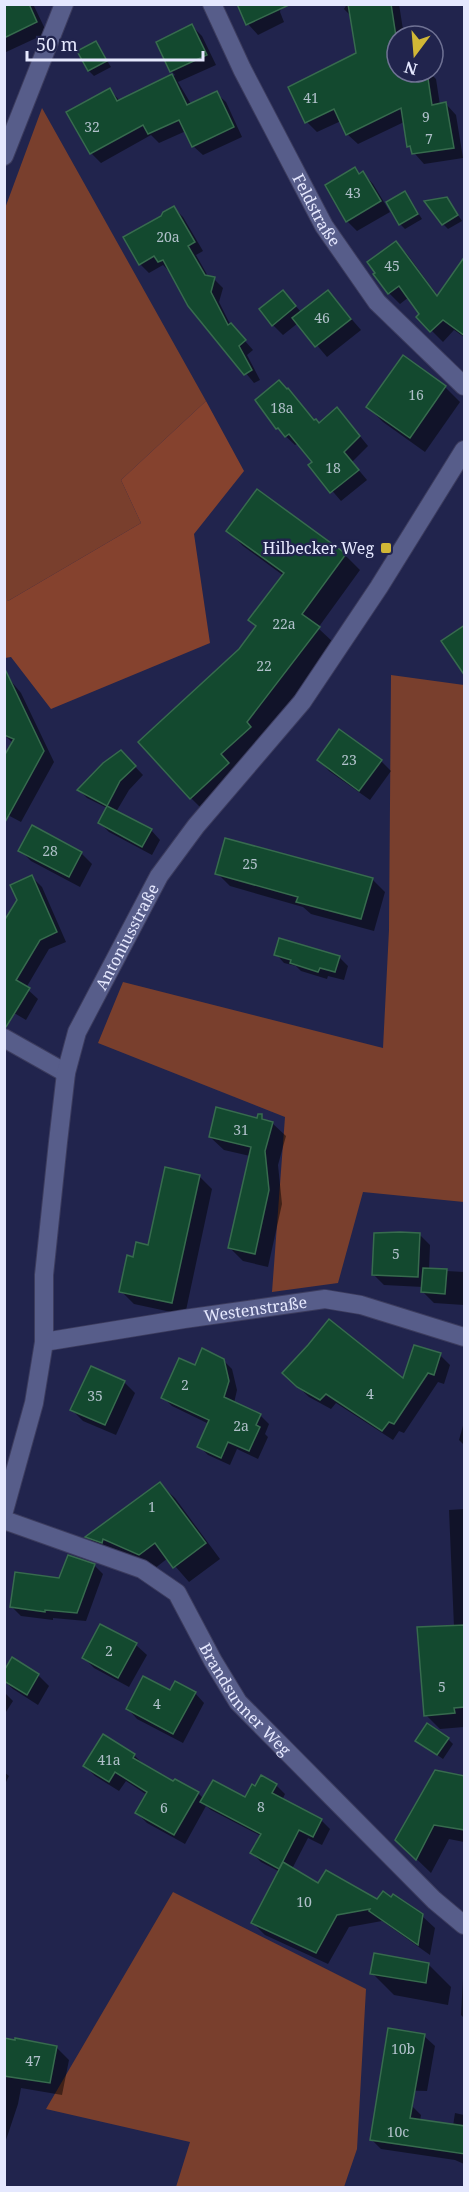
<svg xmlns="http://www.w3.org/2000/svg" width="469" height="2192" viewBox="0 0 469 2192" font-family="'Noto Serif',serif">
  <style>
    .green { fill: #793f2d }
    .forest { fill: #85422e }
    .shadow { fill: #0007 }
    .building { fill: #13492f; stroke: #376b4e; stroke-width: 1.5 }
    .lines { fill: none; stroke-linecap: round; stroke-linejoin: round }
    .minor-casing { stroke: #3c3c5e; stroke-width: 20 }
    .tertiary-casing { stroke: #3c3c5e; stroke-width: 20 }
    .minor { stroke: #575d8a; stroke-width: 18 }
    .tertiary { stroke: #575d8a; stroke-width: 18 }
    .poi-dot { fill: #d1b736; stroke: #21244d; stroke-width: 2 }
    .labels { text-anchor: middle; stroke-width: 5; stroke-linejoin: round; paint-order: stroke }
    .number-label { font-size: 14px; fill: #b0c0ca }
    .street-label { font-size: 16px; fill: #e5e8fe; stroke: #21244d }
    .poi-label { font-size: 16px; fill: #e5e8fe; stroke: #21244d; text-anchor: end }
  </style>
  <rect width="100%" height="100%" fill="#21244d"/>
  <g class="green">
    <path d="M42 108 206 401 121 480 141 523 8 601 4 594V211Z"/>
    <path d="M391 675 464 685V1202L363 1192 338 1283 272 1292 285 1117 98 1043 123 982 383 1048 389 930Z"/>
    <path d="M173 1892 366 1989 357 2149 344 2187H176L190 2142 46 2109Z"/>
  </g>
  <path class="forest" d="M206 401 244 471 194 534 210 643 51 709 11 657 5 658V594L8 601 141 523 121 480Z"/>
  <g class="shadow">
    <path d="M4 4H33L47 33 4 53Z"/>
    <path d="M282 4 280 12 284 22 258 35 248 24Z"/>
    <path d="M347 4H399L404 36H397V72H429L436 79 440 105 446 104 456 115 463 158 424 164 408 146 404 122 358 144 347 134 341 121 317 132 307 122 357 54 351 16 344 9Z"/>
    <path d="M192 26 202 36 216 65 178 82 191 104 216 93 226 102 242 137 203 155 193 146 186 131 159 143 151 135 101 163 91 153 110 90 120 101 175 75 171 71Z"/>
    <path d="M96 43 111 67 94 76 89 71Z"/>
    <path d="M355 169 360 175 363 173 373 184 390 212 357 231 347 221Z"/>
    <path d="M405 193 422 219 405 229 400 224Z"/>
    <path d="M447 198 462 221 448 229 443 224Z"/>
    <path d="M174 208 183 217 203 251 196 255 209 278 214 279 223 288 219 302 230 324 253 350 247 355 260 380 254 383 190 305 170 269 168 270 163 265 149 273 140 264 163 217Z"/>
    <path d="M396 243 407 254 438 296 464 260V337L454 330 443 342 418 317 421 314 409 297 400 304 389 293Z"/>
    <path d="M283 292 302 313 328 292 361 330 327 357 298 323 283 335 273 325Z"/>
    <path d="M404 357 445 387 460 402 425 452 383 422 368 407Z"/>
    <path d="M287 390 320 425 346 419 368 446 352 462 367 480 341 501 310 465 314 462 299 443 295 445 277 428Z"/>
    <path d="M228 531 345 555 360 570 318 628 334 643 206 813 191 798 240 650 257 627 284 576 243 546Z"/>
    <path d="M6 675 21 693 54 762 21 822 4 813 13 743 4 735Z"/>
    <path d="M121 752 143 775 129 790 116 812 151 830 160 840 152 855 109 832 100 823 107 808 87 798 79 790Z"/>
    <path d="M319 760 381 761 391 771 370 800 329 771Z"/>
    <path d="M20 850 81 853 92 864 80 887 31 861Z"/>
    <path d="M217 873 372 879 385 892 374 931 311 914 303 907 230 886Z"/>
    <path d="M32 877 42 887 66 942 49 949 26 988 38 999 26 1020 4 1007Z"/>
    <path d="M276 954 339 957 348 966 344 980 328 976 327 979 301 971 296 966 284 963Z"/>
    <path d="M261 1116 267 1122 272 1123 286 1136 278 1165 282 1204 268 1267 243 1261 230 1248 250 1156 224 1150 210 1137 258 1120Z"/>
    <path d="M199 1176 212 1189 185 1315 134 1304 121 1291 134 1258 149 1247Z"/>
    <path d="M419 1234 430 1245 429 1270 464 1272V1305L434 1303 423 1292V1287L384 1285 373 1274Z"/>
    <path d="M440 1355 450 1365 444 1384 438 1382 404 1433 399 1431 393 1440 336 1403 331 1409 309 1397 294 1383 404 1381Z"/>
    <path d="M223 1360 232 1369 237 1390 234 1403 260 1415 269 1424 265 1434 268 1437 258 1459 237 1449 230 1465 208 1455 199 1446 209 1424 172 1406 163 1397 196 1367Z"/>
    <path d="M124 1382 135 1393 116 1435 83 1421 72 1410Z"/>
    <path d="M464 1422V1445L459 1440Z"/>
    <path d="M160 1484 175 1498 220 1559 189 1582 168 1558 154 1569 102 1552 88 1537Z"/>
    <path d="M464 1509V1727L440 1729 426 1715 454 1627 449 1510Z"/>
    <path d="M94 1565 103 1574 86 1621 53 1618V1620L21 1616 12 1607 60 1580Z"/>
    <path d="M136 1645 147 1655 129 1687 94 1668 84 1658Z"/>
    <path d="M38 1675 49 1686 38 1705 13 1689 4 1681Z"/>
    <path d="M4 1692 13 1701 4 1715Z"/>
    <path d="M195 1693 204 1703 183 1743 137 1719 128 1709Z"/>
    <path d="M448 1739 453 1744 443 1759 417 1741Z"/>
    <path d="M134 1755 144 1765 174 1783 198 1793 204 1799H246L256 1788 276 1785 285 1794 282 1800 322 1821 330 1829 322 1845 308 1838 292 1869 319 1885 422 1916 435 1928 430 1955 382 1921 349 1927 328 1964 265 1935 253 1923 280 1872 261 1862 252 1853 261 1836 211 1810 206 1806 185 1844 147 1823 137 1813 147 1795 126 1781 119 1791 95 1776 85 1766Z"/>
    <path d="M4 1772 9 1776 4 1786Z"/>
    <path d="M464 1782V1842L449 1839 431 1873 397 1840Z"/>
    <path d="M429 1965 451 1987 448 2005 394 1995 372 1973Z"/>
    <path d="M463 1979H464V2018L461 2015Z"/>
    <path d="M464 2025V2083L463 2081Z"/>
    <path d="M424 2036 435 2046 427 2091 391 2090Z"/>
    <path d="M4 2039 57 2048 69 2060 62 2095 21 2088 18 2104 6 2140Z"/>
    <path d="M412 2106 421 2115 420 2121 453 2126 455 2113 464 2115V2164L455 2160 381 2149 371 2139Z"/>
  </g>
  <g class="building">
    <path d="M4 4H29L37 22 4 38Z"/>
    <path d="M237 4H291L246 25Z"/>
    <path d="M348 4H391L397 43V72H427L432 105 446 102 454 148 412 154 410 146 407 147 401 108 346 135 334 109 305 123 288 87 356 53Z"/>
    <path d="M192 24 207 55 170 72 156 42Z"/>
    <path d="M96 41 107 61 88 71 77 51Z"/>
    <path d="M172 74 187 105 217 91 234 127 192 147 179 120 148 134 143 125 90 154 66 112 110 88 117 101Z"/>
    <path d="M355 167 359 174 363 171 381 201 346 222 325 185Z"/>
    <path d="M405 191 418 214 399 225 386 202Z"/>
    <path d="M447 197 458 215 442 225 424 201Z"/>
    <path d="M174 206 195 242 188 246 205 275 215 277 211 292 228 325 231 323 246 340 239 346 252 370 244 375 188 306 163 260 158 262 154 256 139 265 123 237 161 216 163 212Z"/>
    <path d="M396 241 437 296 465 256V336L443 320 430 332 416 317 419 314 399 286 388 294 373 274 375 273 367 262Z"/>
    <path d="M283 290 296 306 272 326 259 309Z"/>
    <path d="M328 290 351 319 315 347 292 318Z"/>
    <path d="M403 355 446 386 410 438 366 407Z"/>
    <path d="M279 380 287 389 288 388 314 420 316 419 319 423 337 407 360 436 344 452 359 470 330 493 308 465 312 462 289 434 285 437 278 428 276 429 255 400Z"/>
    <path d="M257 489 346 554 302 614 320 627 247 722 251 727 221 754 229 763 190 799 138 742 239 649 256 626 248 620 284 573 226 531Z"/>
    <path d="M465 625V676L441 641Z"/>
    <path d="M4 667 44 751 4 824V756L14 739 4 735Z"/>
    <path d="M339 729 382 760 359 791 317 760Z"/>
    <path d="M121 750 136 766 120 781 107 806 77 790 103 763Z"/>
    <path d="M107 806 152 829 142 847 98 823Z"/>
    <path d="M32 825 82 852 69 877 18 851Z"/>
    <path d="M225 838 373 878 361 919 296 902 298 897 215 874Z"/>
    <path d="M32 875 57 932 40 940 16 980 30 988 6 1027H4V921L17 900 10 885Z"/>
    <path d="M279 938 340 956 335 972 320 968 318 972 290 963 291 960 274 955Z"/>
    <path d="M216 1107 257 1118 258 1114H262V1119L273 1122 265 1151 269 1190 255 1254 228 1248 251 1147 209 1137Z"/>
    <path d="M165 1167 200 1175 172 1303 119 1292 127 1255 133 1257 136 1242 148 1245Z"/>
    <path d="M400 1232 420 1233 418 1277 372 1275 374 1233Z"/>
    <path d="M423 1268 447 1269 445 1294 421 1292Z"/>
    <path d="M329 1319 403 1378 414 1345 441 1353 434 1375 428 1373 394 1424 389 1422 382 1431 326 1394 320 1400 297 1387 282 1373 308 1345Z"/>
    <path d="M202 1348 224 1359 229 1381 224 1397 261 1414 256 1425 260 1427 249 1451 228 1442 221 1458 197 1447 209 1420 161 1398 179 1358 195 1365Z"/>
    <path d="M91 1366 125 1381 105 1425 70 1410Z"/>
    <path d="M160 1482 206 1543 173 1568 155 1543 139 1555 103 1539 102 1543 85 1537Z"/>
    <path d="M68 1555 95 1564 77 1613 45 1610V1612L10 1607 15 1572 59 1578Z"/>
    <path d="M100 1624 137 1643 118 1678 82 1658Z"/>
    <path d="M465 1625V1707L454 1708 455 1713 424 1716 417 1627Z"/>
    <path d="M12 1657 39 1674 27 1695 4 1681V1671Z"/>
    <path d="M143 1676 170 1690 175 1681 196 1692 173 1734 126 1709Z"/>
    <path d="M427 1723 449 1738 437 1755 415 1741Z"/>
    <path d="M103 1734 135 1754 133 1758 173 1781 175 1779 199 1792 174 1835 135 1813 147 1792 115 1772 109 1782 83 1766Z"/>
    <path d="M435 1770 465 1776V1830L434 1825 416 1860 395 1840Z"/>
    <path d="M261 1775 277 1784 272 1793 322 1819 313 1837 299 1830 279 1869 250 1853 261 1834 200 1802 213 1780 245 1797 252 1784 255 1786Z"/>
    <path d="M283 1862 318 1883 326 1870 377 1899 383 1891 391 1897 393 1894 423 1914 418 1945 369 1911 370 1909 337 1915 316 1953 251 1923Z"/>
    <path d="M374 1953 429 1963 426 1983 370 1974Z"/>
    <path d="M388 2028 425 2034 410 2118 465 2126V2154L370 2140Z"/>
    <path d="M4 2038 15 2040V2038L57 2046 50 2083 4 2076Z"/>
  </g>
  <g class="lines">
    <defs>
      <g id="minor">
        <path id="s1" d="M212 4 242 69 324 226 377 302 464 386"/>
        <path d="M4 156 64 4"/>
        <path d="M4 1038 66 1073"/>
        <path id="s2" d="M44 1342 184 1319 325 1299 361 1305 464 1337"/>
        <path id="s3" d="M4 1520 142 1569 177 1593 213 1661 238 1702 434 1900 464 1925"/>
      </g>
      <g id="tertiary">
        <path id="s4" d="M4 1511 34 1403 44 1342V1275L58 1142 66 1073 77 1032 159 876 196 826 302 702 379 587 464 450"/>
      </g>
    </defs>
    <use href="#minor" class="minor-casing"/>
    <use href="#tertiary" class="tertiary-casing"/>
    <use href="#minor" class="minor"/>
    <use href="#tertiary" class="tertiary"/>
  </g>
  <rect class="poi-dot" x="380" y="542" width="12" height="12" rx="3"/>
  <g class="labels">
    <g class="number-label">
      <text x="311" y="103">41</text>
      <text x="426" y="122">9</text>
      <text x="92" y="132">32</text>
      <text x="429" y="144">7</text>
      <text x="353" y="198">43</text>
      <text x="168" y="242">20a</text>
      <text x="392" y="271">45</text>
      <text x="322" y="323">46</text>
      <text x="416" y="400">16</text>
      <text x="282" y="413">18a</text>
      <text x="333" y="473">18</text>
      <text x="284" y="629">22a</text>
      <text x="264" y="671">22</text>
      <text x="349" y="765">23</text>
      <text x="50" y="856">28</text>
      <text x="250" y="869">25</text>
      <text x="241" y="1135">31</text>
      <text x="396" y="1259">5</text>
      <text x="185" y="1390">2</text>
      <text x="370" y="1399">4</text>
      <text x="95" y="1401">35</text>
      <text x="241" y="1431">2a</text>
      <text x="152" y="1512">1</text>
      <text x="109" y="1656">2</text>
      <text x="442" y="1692">5</text>
      <text x="157" y="1709">4</text>
      <text x="109" y="1765">41a</text>
      <text x="261" y="1812">8</text>
      <text x="164" y="1813">6</text>
      <text x="304" y="1907">10</text>
      <text x="403" y="2054">10b</text>
      <text x="33" y="2066">47</text>
      <text x="398" y="2137">10c</text>
    </g>
    <g class="street-label">
      <text dy="6" stroke="none"><textPath href="#s1" startOffset="231">Feldstraße</textPath></text>
      <text dy="6" stroke="none"><textPath href="#s4" startOffset="594">Antoniusstraße</textPath></text>
      <text dy="6" stroke="none"><textPath href="#s2" startOffset="214">Westenstraße</textPath></text>
      <text dy="6" stroke="none"><textPath href="#s3" startOffset="316">Brandsunner Weg</textPath></text>
    </g>
    <g class="poi-label">
      <text x="374" y="554">Hilbecker Weg</text>
    </g>
  </g>
  <rect width="469" height="2192" fill="none" stroke="#e5e8fe" stroke-width="12"/>
  <g transform="translate(415 54) rotate(196)"><circle r="28" fill="#21244d" stroke="#6f7294" stroke-width="1.5"/>
  <path d="M0-4.5L10 22L0 15L-10 22Z" fill="#d1b736"/>
  <text y="-9" font-size="16" font-weight="bold" text-anchor="middle" fill="#e5e8fe">N</text>
  </g>
  <path d="M27 51v9h176v-9" fill="none" stroke="#e5e8fe" stroke-width="3"/>
  <text x="36" y="51" font-size="18" fill="#e5e8fe" stroke="#21244d" stroke-width="4.5" paint-order="stroke">50 m</text>
</svg>
